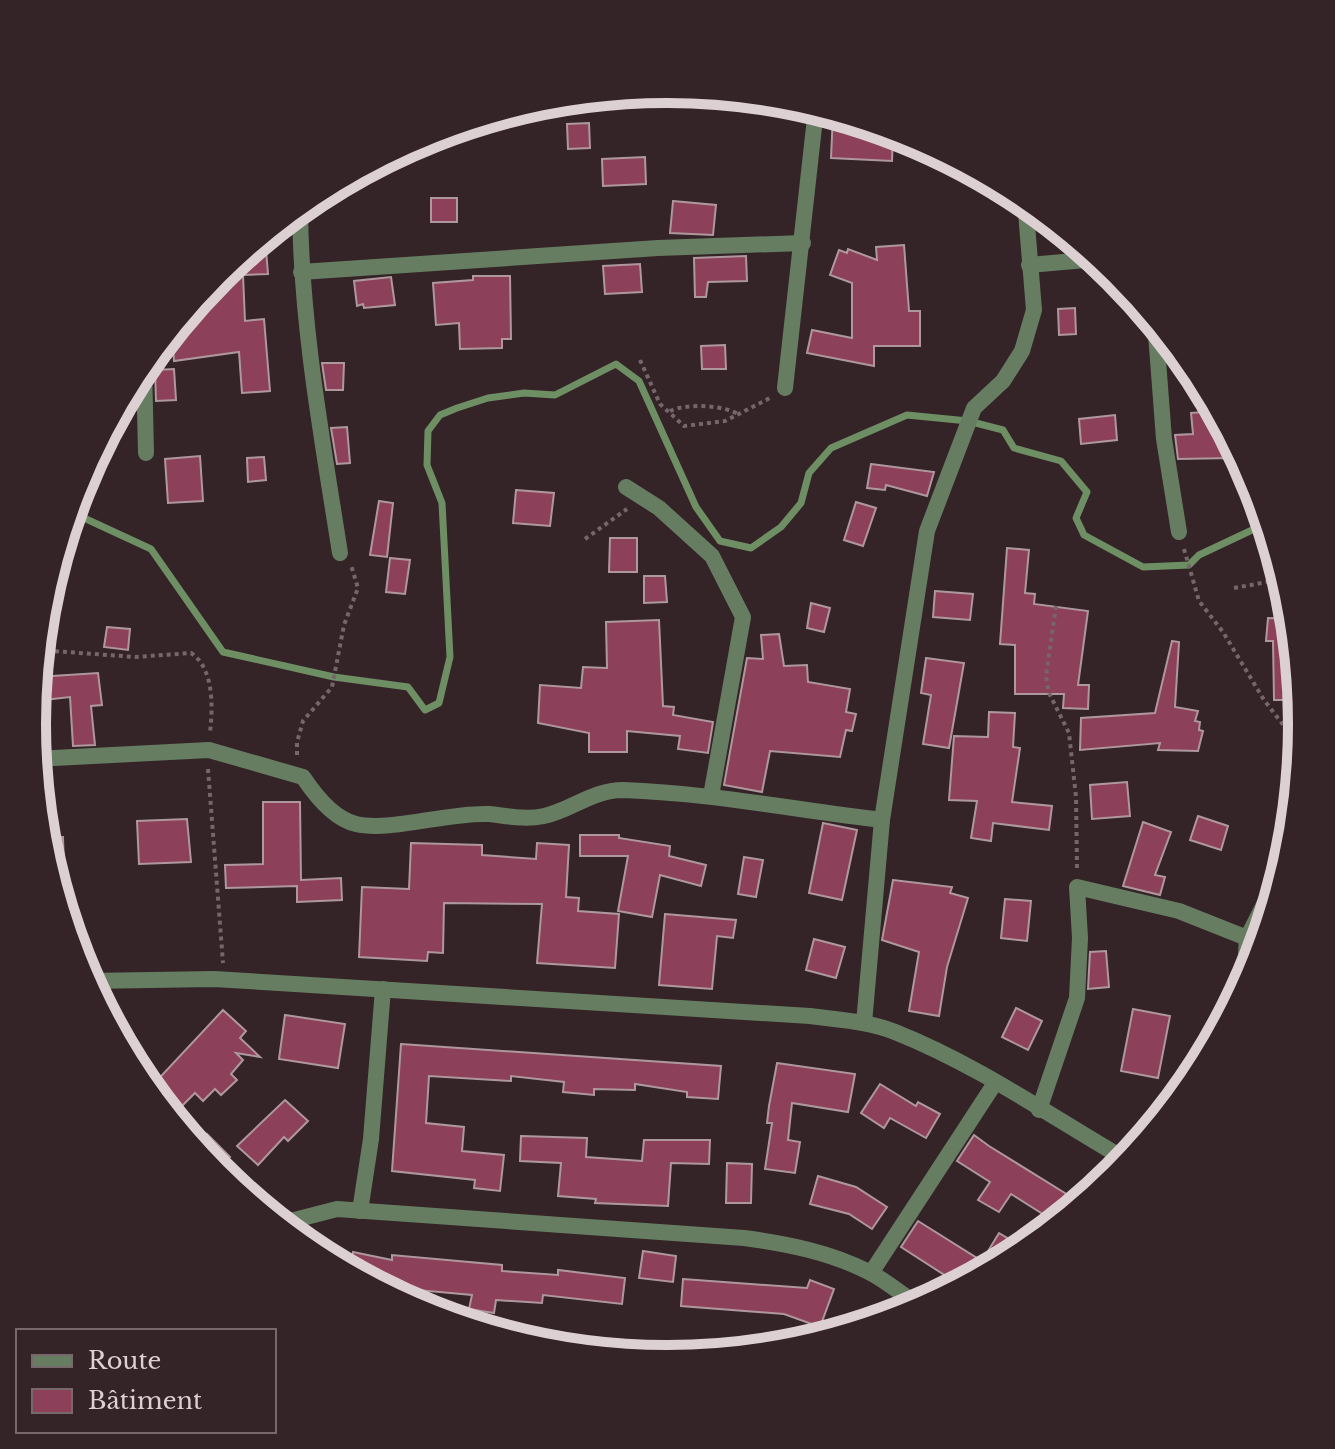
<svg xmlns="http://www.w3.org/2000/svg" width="1335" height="1449" viewBox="0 0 1335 1449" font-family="'Libre Baskerville',serif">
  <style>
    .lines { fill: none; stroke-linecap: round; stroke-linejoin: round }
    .stream { stroke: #6e8e64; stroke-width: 7 }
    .building { fill: #8c4059; stroke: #ae989e; stroke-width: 2 }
    .path { stroke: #75666a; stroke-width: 4; stroke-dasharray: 4 4; stroke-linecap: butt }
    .street { stroke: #667d62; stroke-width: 16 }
    .rim { fill: none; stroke: #dcd0d3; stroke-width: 10 }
  </style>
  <rect width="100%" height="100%" fill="#342327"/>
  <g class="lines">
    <path class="stream" d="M71 512 151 549 223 652 334 677 408 687 425 710 439 703 450 657 442 503 427 465 428 431 440 415 457 408 488 398 524 393 555 395 616 364 639 381 696 507 720 541 751 548 781 527 801 503 809 473 831 448 907 415 968 421 1003 430 1014 448 1061 461 1087 492 1076 518 1084 535 1143 567 1189 565 1199 555 1267 523"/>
  </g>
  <g class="building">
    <path d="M833 114 893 132 892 161 831 158Z"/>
    <path d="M589 123 590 148 568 149 567 124Z"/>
    <path d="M645 157 646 184 603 186 602 159Z"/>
    <rect x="431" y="198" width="26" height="24"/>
    <path d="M673 201 716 205 713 235 670 233Z"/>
    <path d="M904 245 909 311H920V346H874V366L807 353 812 330 852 338V283L830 275 839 250 847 253 848 249 877 260 876 247Z"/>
    <path d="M266 249 268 274 243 275 245 321 264 319 270 391 242 393 239 352 174 361 172 331 218 275 249 250Z"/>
    <path d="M746 256 747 281 708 282 706 297H695L694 258Z"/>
    <path d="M640 264 642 292 605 294 603 266Z"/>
    <path d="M473 276H510L511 339H502V348L460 349 459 323 436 325 433 283 473 280Z"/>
    <path d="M391 277 395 305 364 308 363 304 357 306 354 281Z"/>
    <path d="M1075 308 1076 334 1059 335 1058 309Z"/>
    <path d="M725 345 726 369H702L701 346Z"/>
    <path d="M322 363H344L343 390H326Z"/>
    <path d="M174 369 176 400 156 401 155 370Z"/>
    <path d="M1217 411 1234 442V458L1178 459 1175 435 1193 434 1191 413Z"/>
    <path d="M1115 415 1117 440 1081 444 1079 419Z"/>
    <path d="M347 427 350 463 337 464 331 428Z"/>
    <path d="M200 456 203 501 168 503 165 459Z"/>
    <path d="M264 457 266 480 248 482 247 458Z"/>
    <path d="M871 464 934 472 927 496 886 485 885 490 867 488Z"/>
    <path d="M516 490 554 493 550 526 513 523Z"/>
    <path d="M379 501 393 503 387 557 370 555Z"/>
    <path d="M856 502 876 508 863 546 844 540Z"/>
    <path d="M610 538H637V572H609Z"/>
    <path d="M1007 548 1029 550 1025 593 1035 594 1034 604 1088 611 1078 685H1089L1088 709 1063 708 1064 694H1015V645L1000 644Z"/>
    <path d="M390 558 410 560 405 594 386 592Z"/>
    <path d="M644 576H665L667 602 644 603Z"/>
    <path d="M935 591 973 594 970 620 933 617Z"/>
    <path d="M811 603 830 608 824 632 807 628Z"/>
    <path d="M1268 618 1293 619 1301 700H1274L1273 641H1266Z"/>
    <path d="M659 620 663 706 674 707 673 715 713 722 708 753 678 749 680 736 627 731V752H589V733L538 723 540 685 581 688 583 667 607 668 606 622Z"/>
    <path d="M107 627 130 629 128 650 104 647Z"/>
    <path d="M779 634 784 666 807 665 808 682 850 689 846 712 856 714 852 731 846 730 840 757 770 751 762 792 724 785 747 658 763 659 761 635Z"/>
    <path d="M1172 641 1179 642 1175 707 1198 711 1195 721 1200 722 1199 730 1203 731 1198 751 1158 750 1160 743 1080 750 1081 718 1155 713Z"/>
    <path d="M926 658 964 663 949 748 923 744 931 695 921 693Z"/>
    <path d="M98 673 102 705 91 706 95 745 73 746 70 697 34 701 37 677Z"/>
    <path d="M989 712 1015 713 1013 747 1020 748 1012 802 1052 806 1049 830 993 823 991 841 971 838 977 801 949 800 954 736 988 737Z"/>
    <path d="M1127 782 1130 816 1092 819 1090 785Z"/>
    <path d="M263 802H300L301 880 341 878 342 900 297 902V886L226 888 225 865 263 864Z"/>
    <path d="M1198 816 1228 826 1221 850 1190 840Z"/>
    <path d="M187 819 191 862 139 864 137 821Z"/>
    <path d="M1143 822 1171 832 1155 875 1165 877 1160 895 1123 886Z"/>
    <path d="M823 823 857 830 842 900 809 893Z"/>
    <path d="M580 835H619V838L670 846 669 856 706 865 701 886 660 875 652 917 618 911 628 856H580Z"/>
    <path d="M63 837 65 897 59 898 43 838Z"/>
    <path d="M411 843 482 845V855L536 859 537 843 569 845 566 897 579 898 578 911 619 914 615 968 537 963 542 904 444 903 443 953 428 952 427 961 359 957 362 887 409 889Z"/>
    <path d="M744 857 763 860 756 897 738 894Z"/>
    <path d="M893 880 952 887 950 893 968 898 947 967 939 1016 909 1011 919 952 882 940Z"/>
    <path d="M1005 899 1031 901 1027 941 1001 938Z"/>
    <path d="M665 914 736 920 733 938 717 936 712 989 659 985Z"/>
    <path d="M814 939 845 947 836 978 806 970Z"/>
    <path d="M1106 951 1109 987 1088 989 1090 952Z"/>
    <path d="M1016 1008 1042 1021 1028 1050 1002 1037Z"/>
    <path d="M1133 1009 1170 1016 1158 1078 1121 1071Z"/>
    <path d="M223 1010 246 1031 240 1038 260 1057 236 1053 243 1060 231 1074 237 1080 221 1095 215 1089 203 1101 195 1093 171 1117 149 1089Z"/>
    <path d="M285 1015 345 1024 338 1068 279 1059Z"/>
    <path d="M401 1044 721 1066 718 1099 687 1097V1092L635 1084V1090L594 1089V1095L563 1092 564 1082 511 1076V1081L429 1076 426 1123 464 1127 462 1151 504 1155 500 1191 474 1188 475 1180 392 1171Z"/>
    <path d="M777 1063 855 1074 848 1112 792 1103 788 1140 800 1142 795 1173 765 1169 772 1123H767L769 1106Z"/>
    <path d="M880 1084 916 1106 918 1102 940 1114 926 1138 890 1118 884 1128 861 1113Z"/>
    <path d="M285 1100 308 1121 288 1141 284 1137 258 1165 237 1146Z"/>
    <path d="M207 1134 230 1157 216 1171 195 1146Z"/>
    <path d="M974 1135 989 1146 1081 1203 1057 1223 1011 1194 999 1212 978 1200 990 1182 957 1161Z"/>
    <path d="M521 1136 587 1138 586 1157 642 1161 644 1140H710L709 1164 671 1163 668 1206 595 1203 596 1199 558 1196 561 1163 520 1161Z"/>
    <path d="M727 1163 752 1164 751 1203H726Z"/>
    <path d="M818 1176 856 1187 887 1207 872 1229 849 1214 810 1204Z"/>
    <path d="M918 1221 982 1261 999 1233 1026 1249 960 1285 901 1247Z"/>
    <path d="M643 1251 676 1256 673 1282 639 1278Z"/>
    <path d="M353 1252 392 1260V1255L502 1265V1271L558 1275V1270L625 1278 622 1304 543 1295 542 1303 496 1300 494 1313 469 1309 472 1295 418 1290V1294L386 1291 350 1272Z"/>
    <path d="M683 1279 807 1288 810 1280 834 1289 820 1327 784 1314 681 1306Z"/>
  </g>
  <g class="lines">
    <g class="path">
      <path d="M640 360 660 404 684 426 725 421 770 398"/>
      <path d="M670 411C687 403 724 405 740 415"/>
      <path d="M585 539 627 509"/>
      <path d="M1184 549 1199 601 1223 632 1264 700 1301 748"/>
      <path d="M1234 588 1284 579"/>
      <path d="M1056 606 1046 676 1049 693 1069 733 1076 797 1077 868"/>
      <path d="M39 650 135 657 191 653C214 668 213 707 210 732"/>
      <path d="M297 755V742L303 721 332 687 344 625 358 588 351 565"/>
      <path d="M208 769 223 963"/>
    </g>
    <g class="street">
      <path d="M300 208C301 325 322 438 340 553"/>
      <path d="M1029 265 1097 259"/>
      <path d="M301 272 658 248 803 243"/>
      <path d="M1155 321 1164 439 1179 532"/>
      <path d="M144 366 146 453"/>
      <path d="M785 388 816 109"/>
      <path d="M626 487 659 508 712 556 743 617 711 796"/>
      <path d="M35 759 209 750 303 777C315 795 334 819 356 824 390 832 449 812 489 814 508 816 525 820 544 816 572 810 592 790 623 790 710 793 796 810 882 820"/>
      <path d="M87 981 214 979 810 1016C838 1020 868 1021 895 1032 976 1064 1052 1117 1128 1161"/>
      <path d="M1244 988 1247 938 1289 855"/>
      <path d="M864 1023 882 820 927 531 974 408 1003 381 1022 351 1034 310 1025 200"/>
      <path d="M1039 1110 1077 998 1080 938 1077 887 1179 911 1247 938"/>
      <path d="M360 1211 371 1139 383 989"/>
      <path d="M279 1224 337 1209 744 1238C788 1244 829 1252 869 1272 887 1281 903 1296 921 1306"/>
      <path d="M871 1273 995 1083"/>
    </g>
  </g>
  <path d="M0 0H1335V1449H0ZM46 724a621 621 0 1 1 1242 0a621 621 0 1 1-1242 0Z" fill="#342327" fill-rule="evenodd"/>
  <path class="rim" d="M46 724a621 621 0 1 1 1242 0a621 621 0 1 1-1242 0Z"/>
  <rect x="16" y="1329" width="260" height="104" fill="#342327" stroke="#77686c" stroke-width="2"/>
  <rect x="32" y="1355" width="40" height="12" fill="#667d62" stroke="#77686c" stroke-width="2"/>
  <text x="88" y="1369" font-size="24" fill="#dcd0d3">Route</text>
  <rect x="32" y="1389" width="40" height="24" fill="#8c4059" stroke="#77686c" stroke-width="2"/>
  <text x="88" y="1409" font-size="24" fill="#dcd0d3">Bâtiment</text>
</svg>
